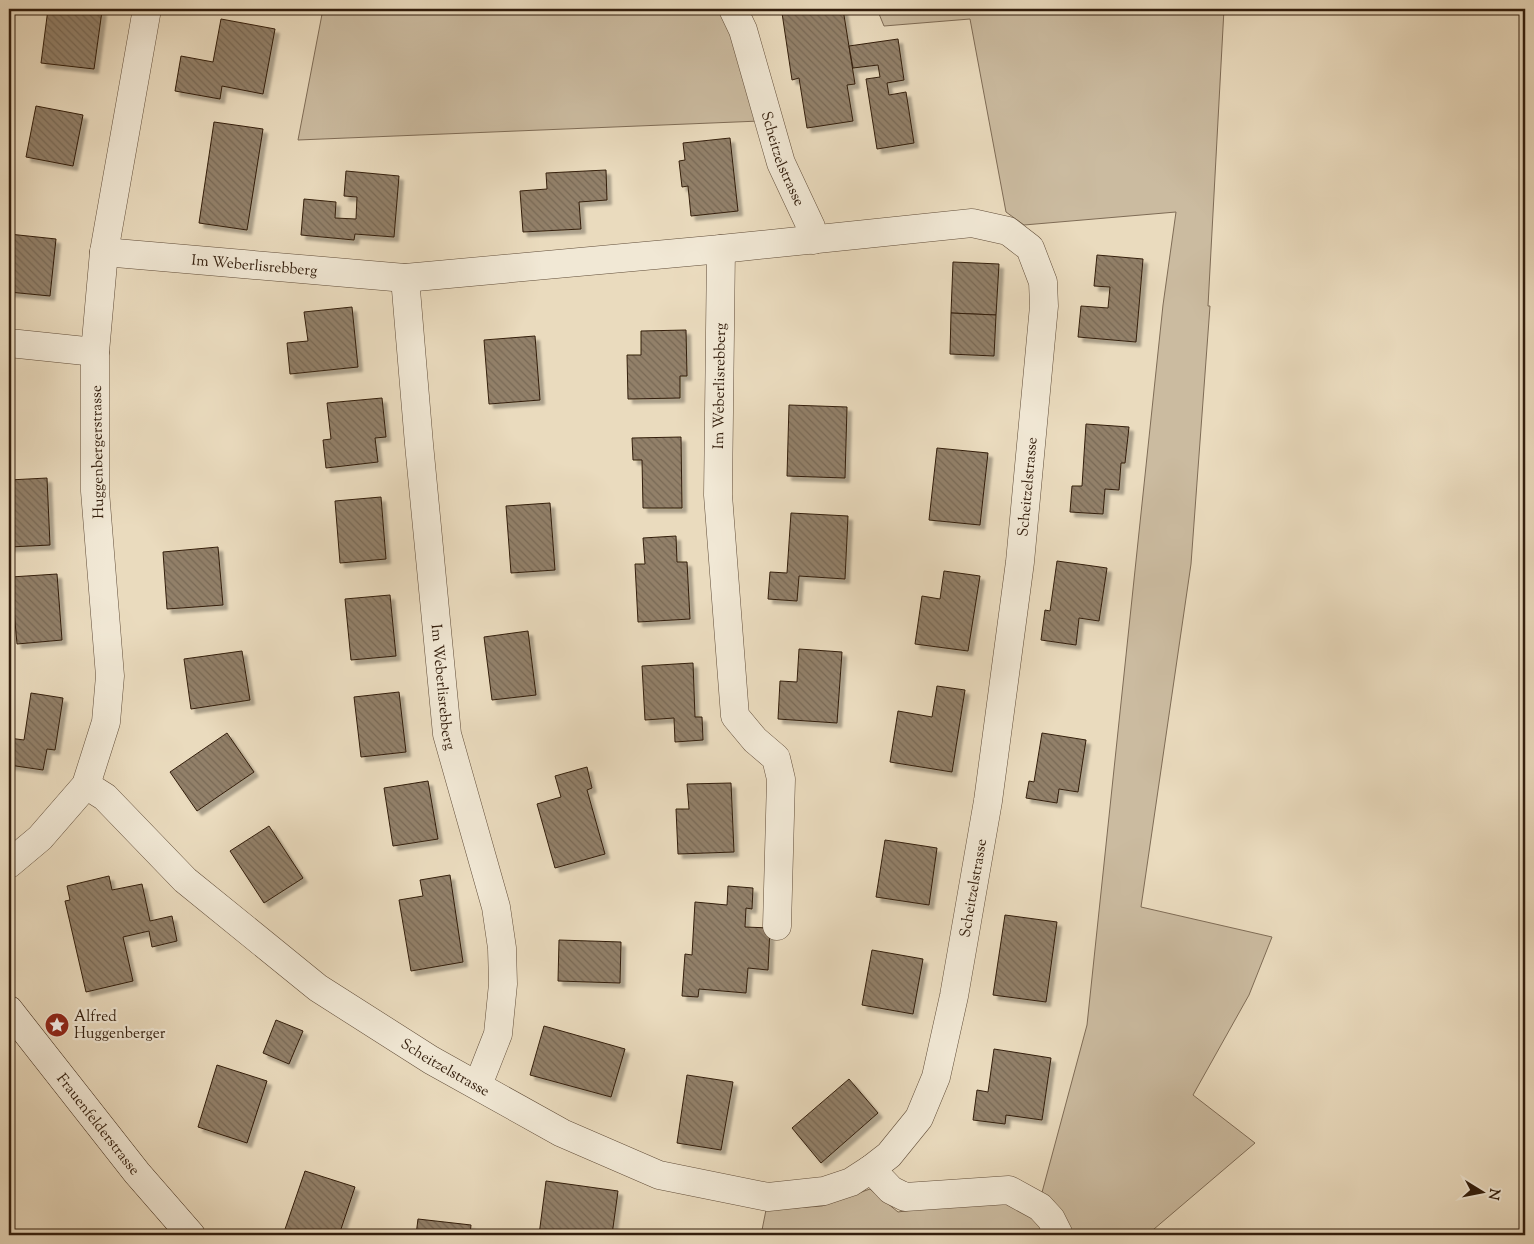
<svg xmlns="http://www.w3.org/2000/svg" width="1534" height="1244" viewBox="0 0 1534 1244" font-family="'Sorts Mill Goudy',serif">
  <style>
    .green { fill: #cbbba0; stroke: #7f6c56 }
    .building { fill: url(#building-back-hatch); stroke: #331e0d; filter: url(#shadow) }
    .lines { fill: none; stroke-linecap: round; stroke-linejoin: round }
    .street-casing { stroke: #614d39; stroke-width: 29 }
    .secondary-casing { stroke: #331e0d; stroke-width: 29 }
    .street { stroke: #f1e8d5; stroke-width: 28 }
    .secondary { stroke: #f1e8d5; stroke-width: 28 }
    .labels { text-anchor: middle; stroke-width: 4.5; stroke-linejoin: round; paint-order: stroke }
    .street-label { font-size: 15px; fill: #331e0d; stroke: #f1e8d5 }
    .poi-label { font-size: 15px; fill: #331e0d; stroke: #f1e8d5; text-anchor: start }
  </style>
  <defs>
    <pattern id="building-back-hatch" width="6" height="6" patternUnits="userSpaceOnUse" patternTransform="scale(1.25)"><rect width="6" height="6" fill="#928069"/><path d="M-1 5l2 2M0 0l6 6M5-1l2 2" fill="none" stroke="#786855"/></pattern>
    <filter id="shadow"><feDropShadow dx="4.5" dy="4.5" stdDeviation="1" flood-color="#0004"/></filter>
  </defs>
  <rect width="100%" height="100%" fill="#eadbbe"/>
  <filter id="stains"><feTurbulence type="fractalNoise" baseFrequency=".004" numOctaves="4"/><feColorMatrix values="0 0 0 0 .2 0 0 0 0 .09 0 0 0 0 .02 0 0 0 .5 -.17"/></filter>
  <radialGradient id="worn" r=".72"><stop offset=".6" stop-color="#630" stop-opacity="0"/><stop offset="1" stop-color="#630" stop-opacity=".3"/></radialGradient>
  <g class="green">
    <path d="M323 9H723L760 121 298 140Z"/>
    <path d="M877 9H1224L1208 306H1210L1191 564 1141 907 1272 937 1249 995 1193 1095 1255 1143 1147 1235H761L766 1210 822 1206 870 1189 898 1212 1003 1197 1037 1211 1087 1025 1163 305 1176 212 1024 225 1006 212 970 19 884 26Z"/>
  </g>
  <g class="building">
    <path d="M48 9H86L102 11 94 69 41 63Z"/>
    <path d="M809 9H843L855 84 847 85 853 121 807 128 799 78 792 80 782 13Z"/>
    <path d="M221 19 275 29 263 94 222 86 220 99 175 91 181 56 213 62Z"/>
    <path d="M898 39 904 80 887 83 889 95 906 92 914 143 877 149 866 79 880 77 878 65 853 68 849 46Z"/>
    <path d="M36 106 83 115 73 166 26 157Z"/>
    <path d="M214 122 263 129 247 230 199 223Z"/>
    <path d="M730 138 738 211 691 216 688 186 682 187 679 161 685 160 683 143Z"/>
    <path d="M606 170 607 200 579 202 581 229 523 232 520 191 547 189 546 173Z"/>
    <path d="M346 171 399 176 394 237 355 234 354 240 301 235 304 199 336 202 335 218 356 219 357 197 344 196Z"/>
    <path d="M9 234 56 239 50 296 9 292Z"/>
    <path d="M1097 255 1143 259 1136 342 1078 337 1081 306 1108 308 1110 287 1094 286Z"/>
    <path d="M953 262 999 264 996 315 951 313Z"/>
    <path d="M352 307 358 367 290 374 287 343 308 341 304 312Z"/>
    <path d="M951 313 996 315 994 356 950 354Z"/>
    <path d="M686 330 687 376H680V398L628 399 627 355H641V331Z"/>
    <path d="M535 336 540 400 489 404 484 340Z"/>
    <path d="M382 398 386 437 375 438 378 462 326 468 323 440 331 439 327 403Z"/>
    <path d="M789 405 847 407 845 478 787 476Z"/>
    <path d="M1086 424 1129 427 1125 463H1121L1119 490 1105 489 1103 514 1070 512 1072 486H1082Z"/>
    <path d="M681 437 682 508H643L642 460H633L632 438Z"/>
    <path d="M937 448 988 453 980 525 929 520Z"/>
    <path d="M47 478 50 545 9 547V480Z"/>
    <path d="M381 497 386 559 340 563 335 501Z"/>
    <path d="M550 503 555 570 511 573 506 506Z"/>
    <path d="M791 513 848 516 845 579 799 576 797 601 768 599 770 572 787 573Z"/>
    <path d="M676 536 677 562H687L690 619 638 622 635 564H645L643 538Z"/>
    <path d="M218 547 223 605 167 609 163 552Z"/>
    <path d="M1057 561 1107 568 1099 621 1079 618 1076 645 1041 640 1045 610 1050 611Z"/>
    <path d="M944 571 980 576 968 651 915 644 922 596 940 599Z"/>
    <path d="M57 574 62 640 17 644 11 577Z"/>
    <path d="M390 595 396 656 351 660 345 599Z"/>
    <path d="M528 631 536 695 492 700 484 637Z"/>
    <path d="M799 649 842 652 837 723 778 719 780 681 797 682Z"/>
    <path d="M242 651 250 700 191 709 184 659Z"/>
    <path d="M693 663 695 717H702L703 740 675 742 674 718 645 720 642 666Z"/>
    <path d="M937 686 965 690 952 772 890 762 898 711 932 717Z"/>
    <path d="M399 692 406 752 361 757 354 697Z"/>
    <path d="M31 693 63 698 55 750 47 749 43 770 9 765V738L24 740Z"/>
    <path d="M227 733 254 772 197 811 170 772Z"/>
    <path d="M1042 733 1086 740 1078 792 1059 789 1057 803 1026 798 1029 781 1034 782Z"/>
    <path d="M587 767 592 788 587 790 605 854 555 868 537 804 561 797 555 776Z"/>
    <path d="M428 781 438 839 393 846 384 788Z"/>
    <path d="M731 783 734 852 678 854 676 809H689L687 784Z"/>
    <path d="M269 826 303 878 264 903 230 851Z"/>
    <path d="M885 840 937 848 929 905 876 897Z"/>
    <path d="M450 875 463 962 411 971 399 900 423 896 420 880Z"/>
    <path d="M109 876 112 890 142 884 150 921 172 916 177 941 152 947 149 931 123 937 133 981 86 992 65 901 70 900 67 886Z"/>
    <path d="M728 886 753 888 752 909 746 908 745 927 770 928 768 970 748 968 746 993 699 989 698 997 682 996 685 954 692 955 695 902 727 905Z"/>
    <path d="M1005 915 1057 922 1046 1002 993 995Z"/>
    <path d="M559 940 621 942 620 983 558 981Z"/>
    <path d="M872 950 923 959 913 1014 862 1005Z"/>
    <path d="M276 1020 303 1031 289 1064 263 1053Z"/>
    <path d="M544 1026 625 1049 611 1097 530 1075Z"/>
    <path d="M994 1049 1051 1058 1042 1120 1006 1115 1005 1124 973 1120 977 1090 988 1092Z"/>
    <path d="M217 1065 267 1081 247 1143 198 1127Z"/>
    <path d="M687 1075 733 1082 721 1150 677 1143Z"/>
    <path d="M849 1079 878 1113 821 1163 792 1128Z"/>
    <path d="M305 1171 355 1187 339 1235H283Z"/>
    <path d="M546 1181 618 1191 612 1235H539Z"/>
    <path d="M418 1219 471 1225 470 1235H416Z"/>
  </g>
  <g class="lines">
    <defs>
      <g id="street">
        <path id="s1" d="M733 9 743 30 781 163 811 227 813 240"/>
        <path d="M721 249 718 495 735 716 755 740 776 758 781 779 777 926"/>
        <path id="s2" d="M104 252 405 278"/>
        <path d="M9 343 95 352"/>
        <path id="s3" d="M86 785 105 797 185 880 318 988 431 1060 562 1133 659 1175 768 1197 824 1191 851 1182 871 1169 889 1155 919 1118 936 1077 954 996 988 801 1020 562 1044 306 1043 282 1030 248 1008 231 972 223 721 249 405 278 419 444 447 734 496 907 502 948 503 984 498 1034 478 1085"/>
        <path d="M9 864 40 838 86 785 106 722 110 676 95 491V352L104 252 147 9"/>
        <path d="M871 1169 891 1190 905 1197 1009 1190 1040 1207 1051 1219 1059 1235"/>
      </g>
      <g id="secondary">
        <path id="s4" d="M9 1010 137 1173 191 1235"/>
      </g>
    </defs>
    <use href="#street" class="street-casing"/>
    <use href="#secondary" class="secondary-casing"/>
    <use href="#street" class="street"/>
    <use href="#secondary" class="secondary"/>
  </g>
  <defs>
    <symbol id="sight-disc" viewBox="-11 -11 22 22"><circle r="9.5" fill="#8f2418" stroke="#f1e8d5"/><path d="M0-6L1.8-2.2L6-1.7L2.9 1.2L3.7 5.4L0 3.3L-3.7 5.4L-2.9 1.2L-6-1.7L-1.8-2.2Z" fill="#fff"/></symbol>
  </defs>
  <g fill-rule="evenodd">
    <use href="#sight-disc" x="43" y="1011" width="28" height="28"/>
  </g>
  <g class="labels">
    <g class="street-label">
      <text dy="5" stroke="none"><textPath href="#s1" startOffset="158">Scheitzelstrasse</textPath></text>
      <text dy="5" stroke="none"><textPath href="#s2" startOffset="151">Im Weberlisrebberg</textPath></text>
      <text transform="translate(719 386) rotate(-89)" y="5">Im Weberlisrebberg</text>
      <text transform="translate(97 452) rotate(-91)" y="5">Huggenbergerstrasse</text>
      <text dy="5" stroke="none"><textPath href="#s3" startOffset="1631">Scheitzelstrasse</textPath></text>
      <text dy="5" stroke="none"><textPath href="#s3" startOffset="2918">Im Weberlisrebberg</textPath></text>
      <text dy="5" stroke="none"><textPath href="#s3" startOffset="1226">Scheitzelstrasse</textPath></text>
      <text dy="5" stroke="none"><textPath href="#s3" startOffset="459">Scheitzelstrasse</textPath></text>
      <text dy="5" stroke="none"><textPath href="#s4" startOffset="145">Frauenfelderstrasse</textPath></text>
    </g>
    <g class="poi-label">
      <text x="74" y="1021">Alfred<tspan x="74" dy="17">Huggenberger</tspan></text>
    </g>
  </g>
  <rect width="1534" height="1244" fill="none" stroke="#eadbbe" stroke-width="30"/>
  <rect x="10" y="10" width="1514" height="1224" fill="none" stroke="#331e0d" stroke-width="2.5"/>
  <rect x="15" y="15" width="1504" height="1214" fill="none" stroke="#331e0d"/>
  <g transform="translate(1482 1192) rotate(100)" stroke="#f1e8d5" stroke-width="4" paint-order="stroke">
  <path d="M0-4L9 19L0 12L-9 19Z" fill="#331e0d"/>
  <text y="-8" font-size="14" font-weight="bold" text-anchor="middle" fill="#331e0d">N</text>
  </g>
  <rect width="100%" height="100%" filter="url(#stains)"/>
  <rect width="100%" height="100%" fill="url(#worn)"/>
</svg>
